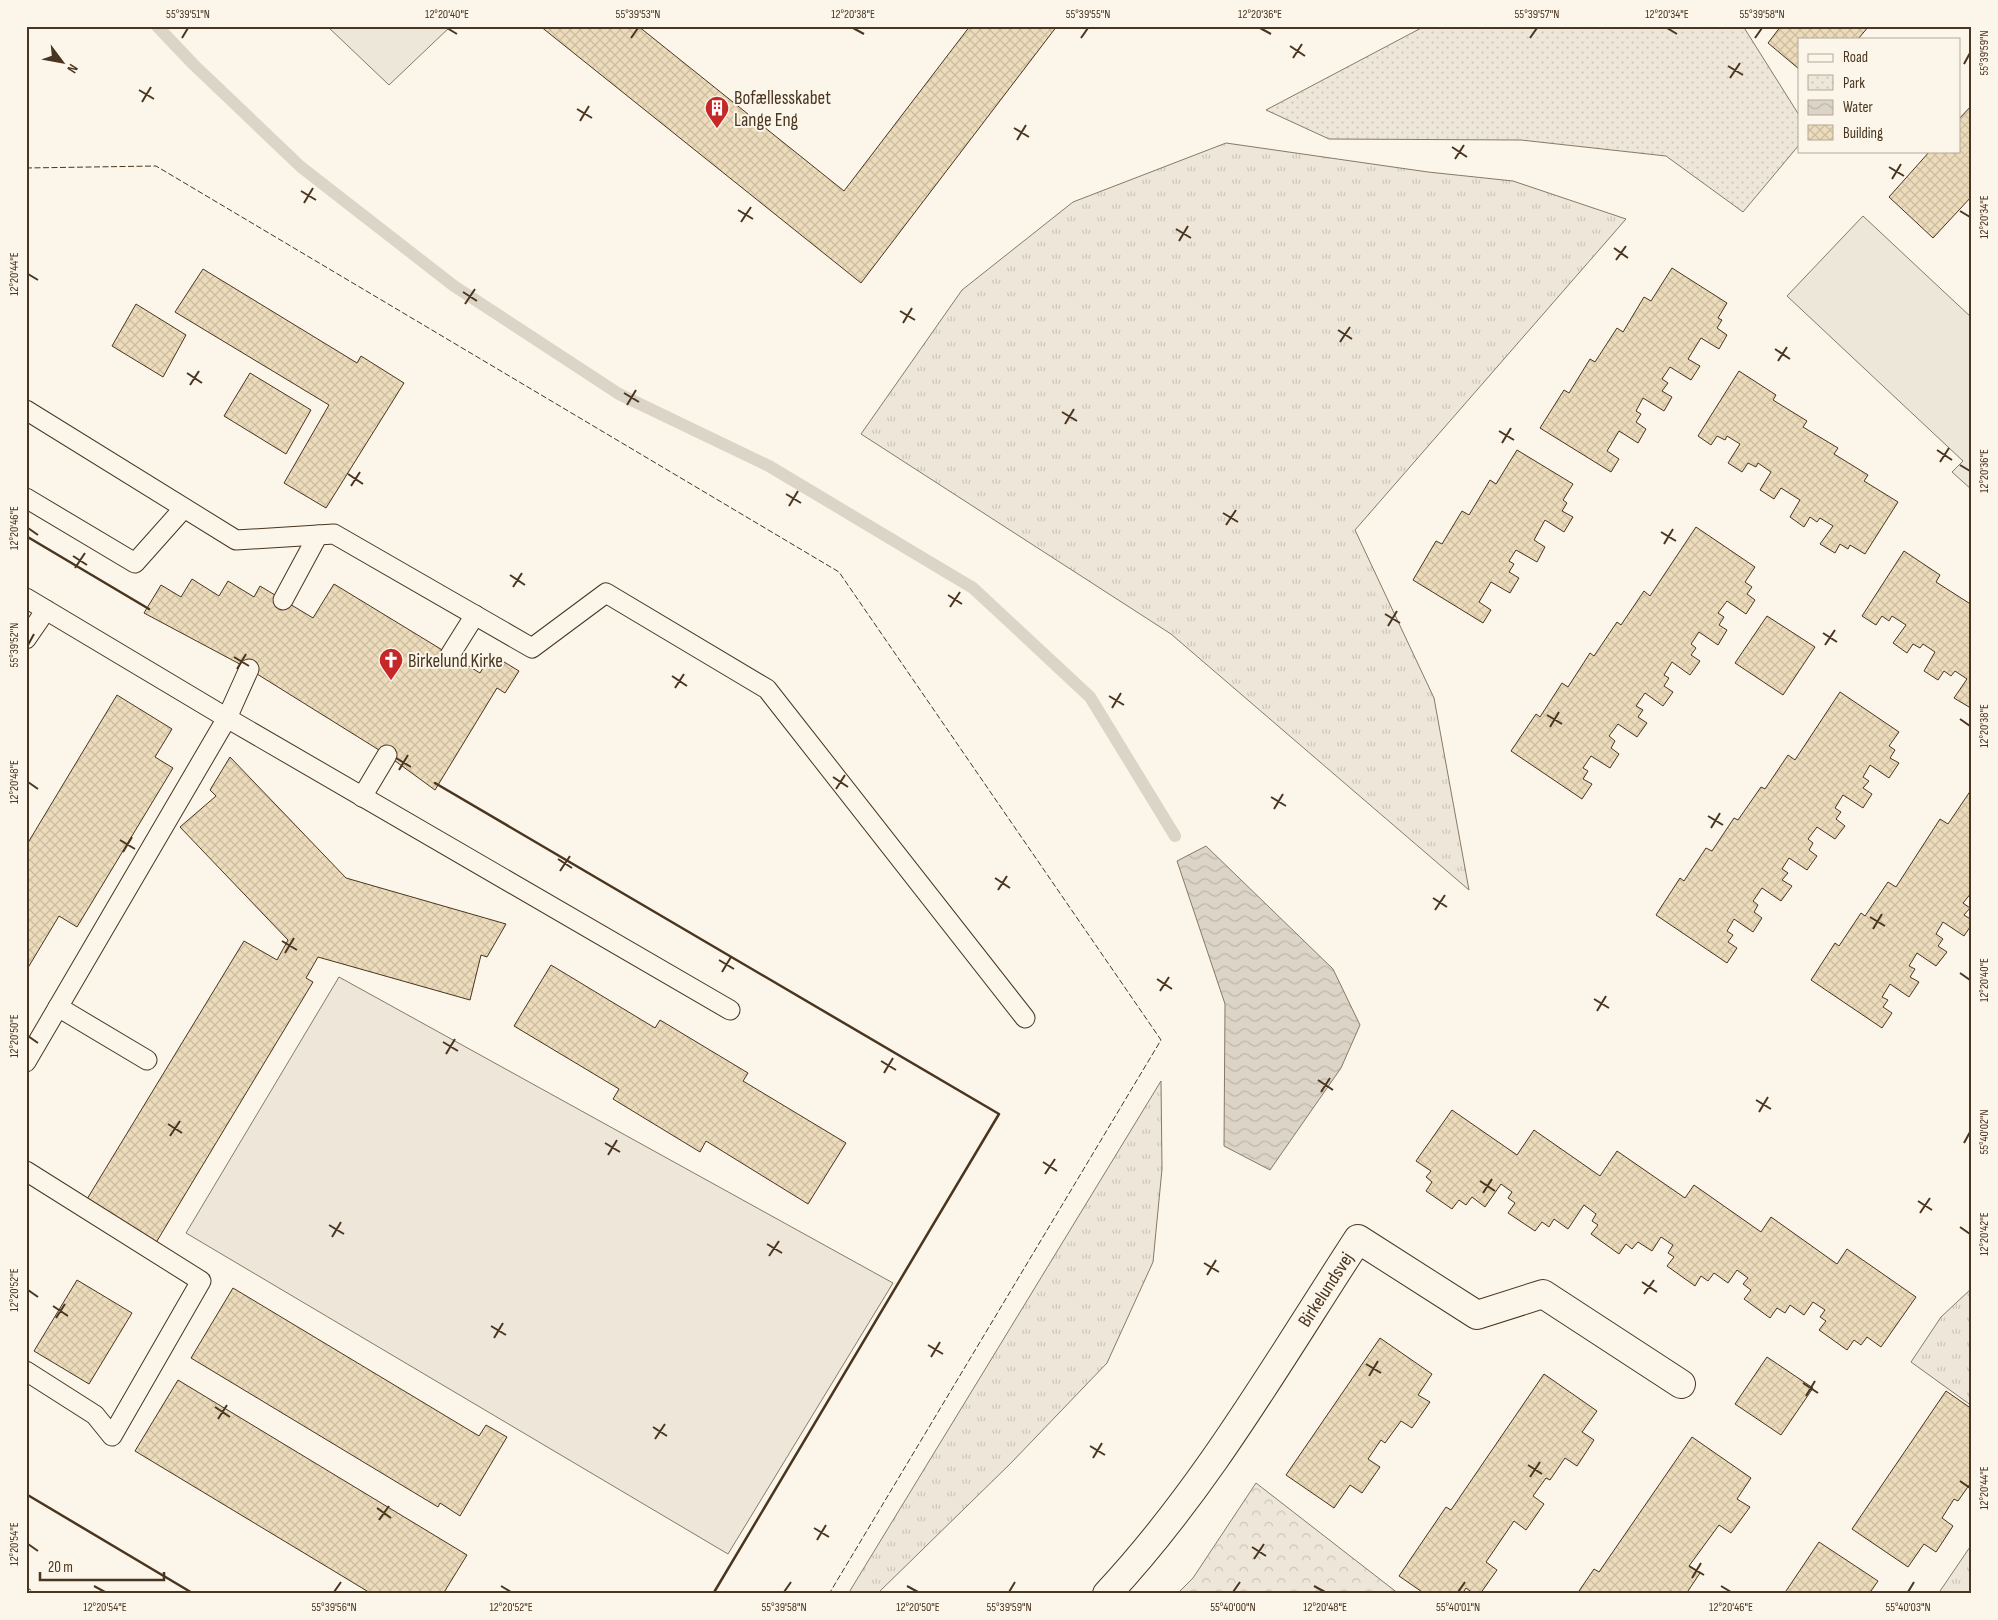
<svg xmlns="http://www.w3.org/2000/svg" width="1998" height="1620" viewBox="0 0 1998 1620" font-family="'Sofia Sans Condensed',sans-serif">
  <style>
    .grass { fill: url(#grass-tufts); stroke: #887966 }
    .forest { fill: url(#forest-crowns); stroke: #887966 }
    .park { fill: url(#park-dots); stroke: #887966 }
    .pitch { fill: #ede6d9; stroke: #887966 }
    .parking { fill: #ede7d9; stroke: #887966 }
    .water { fill: url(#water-waves); stroke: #887966 }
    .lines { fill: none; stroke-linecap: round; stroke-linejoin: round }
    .stream { stroke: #dcd4c6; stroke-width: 12 }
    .building { fill: url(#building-cross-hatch); stroke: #4a3520 }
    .lane-casing { stroke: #4a3520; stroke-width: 21 }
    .street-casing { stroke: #4a3520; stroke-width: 30 }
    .lane { stroke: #fbf6e9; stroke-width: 19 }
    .street { stroke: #fbf6e9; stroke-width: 28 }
    .fence { stroke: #4a3520; stroke-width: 1; stroke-dasharray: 6 2.5; stroke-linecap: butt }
    .wall { stroke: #4a3520; stroke-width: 2.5 }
    .ticks { fill: none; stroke: #4a3520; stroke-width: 2 }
    .labels { text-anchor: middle; stroke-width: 4; stroke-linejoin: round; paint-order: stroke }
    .poi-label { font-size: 19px; fill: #4a3520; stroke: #fbf6e9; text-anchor: start }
    .street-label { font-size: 19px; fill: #4a3520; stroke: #fbf6e9 }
    .neatline { fill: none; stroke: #4a3520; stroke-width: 2 }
    .ticks-label { font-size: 12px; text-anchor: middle; fill: #4a3520 }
  </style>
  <defs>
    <pattern id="grass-tufts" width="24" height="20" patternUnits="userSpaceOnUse" patternTransform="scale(1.25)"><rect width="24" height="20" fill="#ede6d9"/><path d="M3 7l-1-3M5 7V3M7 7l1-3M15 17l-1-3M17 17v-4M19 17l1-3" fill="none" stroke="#cdc6ba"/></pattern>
    <pattern id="forest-crowns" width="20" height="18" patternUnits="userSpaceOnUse" patternTransform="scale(1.25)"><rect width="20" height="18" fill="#ede6d9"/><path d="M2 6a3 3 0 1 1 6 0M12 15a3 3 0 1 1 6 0" fill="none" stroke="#cdc6ba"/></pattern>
    <pattern id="park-dots" width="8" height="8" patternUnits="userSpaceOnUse" patternTransform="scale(1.25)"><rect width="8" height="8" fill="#ede6d9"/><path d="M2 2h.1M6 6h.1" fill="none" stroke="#cdc6ba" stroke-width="1.8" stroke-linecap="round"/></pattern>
    <pattern id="water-waves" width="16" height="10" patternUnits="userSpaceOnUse" patternTransform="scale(1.25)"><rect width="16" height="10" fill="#dcd4c6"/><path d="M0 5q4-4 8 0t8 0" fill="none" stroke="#beb7aa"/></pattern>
    <pattern id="building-cross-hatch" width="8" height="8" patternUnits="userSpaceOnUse" patternTransform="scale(1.25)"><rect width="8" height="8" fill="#ecdcbc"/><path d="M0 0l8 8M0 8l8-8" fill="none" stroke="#ccbda1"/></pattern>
  </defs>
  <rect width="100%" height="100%" fill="#fbf6e9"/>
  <g class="grass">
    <path d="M1226 143 1428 172 1513 181 1626 219 1355 530 1434 698 1469 890 1171 634 861 434 962 290 1073 202Z"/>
    <path d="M1161 1081 1162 1169 1153 1262 1107 1363 1011 1463 877 1594H848Z"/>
    <path d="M1972 1288V1406L1911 1362 1941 1317Z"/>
    <path d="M1972 1544V1594H1938Z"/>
  </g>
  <path class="forest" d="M1256 1483 1399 1594H1177L1193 1578Z"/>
  <path class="park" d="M1425 26H1743L1799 115V145L1743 212 1666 156 1521 140 1329 139 1266 110Z"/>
  <path class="pitch" d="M339 977 893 1283 728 1554 186 1233Z"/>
  <g class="parking">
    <path d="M327 26H451L389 85Z"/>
    <path d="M1863 216 1972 318V490L1952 472 1963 461 1787 296Z"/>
  </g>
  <path class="water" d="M1206 846 1333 969 1360 1025 1341 1068 1270 1170 1224 1146 1225 1004 1177 861Z"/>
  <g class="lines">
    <path class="stream" d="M157 26 193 64 301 167 454 286 619 394 769 466 973 588 1090 697 1175 836"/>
  </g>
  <g class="building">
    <path d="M540 26H638L844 191 970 26H1057L861 283Z"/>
    <path d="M1781 26H1869L1858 39H1799V69L1768 43Z"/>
    <path d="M1972 105V196L1933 238 1889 197 1930 151H1959V119Z"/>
    <path d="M1672 268 1727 303 1718 318 1722 320 1717 328 1727 335 1719 349 1701 338 1688 359 1700 366 1691 380 1670 367 1662 379 1668 383 1662 391 1672 397 1664 411 1643 398 1636 411 1641 414 1636 422 1646 429 1638 443 1619 431 1607 451 1619 459 1611 472 1540 428 1564 390 1569 393 1590 359 1595 362 1617 328 1623 332 1644 297 1651 301Z"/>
    <path d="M203 269 357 363 361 356 404 383 326 508 284 483 329 405 175 312Z"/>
    <path d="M136 304 186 335 163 377 112 346Z"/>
    <path d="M1739 371 1776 395 1773 400 1807 421 1803 427 1838 448 1834 454 1868 475 1864 481 1898 502 1865 554 1850 545 1848 549 1840 544 1835 553 1820 544 1833 526 1820 518 1817 522 1810 517 1804 527 1790 517 1800 500 1781 488 1774 499 1760 490 1771 472 1758 463 1756 467 1748 463 1742 472 1728 463 1740 444 1727 436 1725 440 1717 436 1711 445 1698 436Z"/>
    <path d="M250 373 311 410 286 454 224 416Z"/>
    <path d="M1517 450 1573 484 1563 500 1567 503 1562 511 1573 517 1564 532 1545 520 1534 540 1545 547 1537 562 1516 550 1509 561 1514 564 1509 572 1519 578 1510 593 1491 582 1479 602 1491 610 1483 623 1413 580 1436 541 1442 544 1462 511 1469 515 1490 480 1496 484Z"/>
    <path d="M1696 527 1755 567 1745 582 1752 587 1747 594 1755 600 1746 614 1727 601 1718 613 1724 617 1719 625 1727 630 1718 645 1699 632 1691 644 1696 648 1691 655 1700 661 1690 675 1672 662 1664 675 1669 678 1664 686 1673 692 1663 706 1645 693 1636 706 1643 710 1638 717 1647 723 1637 737 1618 724 1609 736 1615 741 1611 748 1619 754 1610 768 1591 756 1583 768 1588 771 1583 779 1592 784 1582 799 1511 751 1536 714 1540 717 1562 683 1568 687 1590 653 1594 656 1617 622 1621 625 1644 591 1650 596Z"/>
    <path d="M1904 551 1940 575 1936 582 1972 605V703L1969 707 1954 698 1967 679 1955 671 1951 676 1944 671 1938 680 1924 671 1935 652 1923 644 1920 648 1913 644 1907 653 1893 643 1906 625 1892 616 1889 621 1882 616 1876 625 1862 616Z"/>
    <path d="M192 579 219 596 228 581 254 597 260 586 313 618 334 584 480 673 491 654 519 671 505 693 497 688 435 790 387 755 249 669 144 613 161 585 181 597Z"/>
    <path d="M1767 616 1815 647 1783 695 1735 663Z"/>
    <path d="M1840 692 1899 732 1889 746 1895 750 1890 758 1899 763 1889 778 1870 765 1863 777 1869 781 1863 788 1872 794 1863 808 1843 795 1835 808 1841 812 1836 819 1845 826 1835 839 1817 827 1808 839 1813 843 1809 850 1817 856 1807 870 1789 858 1782 869 1788 873 1782 880 1792 886 1781 901 1762 888 1753 901 1758 905 1754 912 1762 918 1753 932 1734 919 1727 931 1733 935 1728 942 1737 948 1727 963 1656 915 1680 878 1684 881 1706 848 1712 851 1734 818 1738 820 1761 787 1765 789 1788 755 1795 760Z"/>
    <path d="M117 695 172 729 155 757 173 768 77 927 59 916 26 971V846Z"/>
    <path d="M230 757 346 878 506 924 487 957 481 955 470 1000 318 957 306 978 313 982 154 1246 84 1204 244 941 277 960 288 940 180 827 216 796 210 790Z"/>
    <path d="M1971 790 1972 892 1963 903 1970 908 1964 915 1972 920V924L1964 936 1943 922 1936 934 1943 939 1938 946 1947 952 1936 966 1917 953 1909 966 1915 969 1910 977 1919 982 1909 997 1890 984 1882 997 1888 1000 1883 1007 1892 1013 1882 1028 1811 980 1835 943 1839 946 1861 913 1865 916 1888 882 1896 887 1940 819 1948 824Z"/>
    <path d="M551 965 655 1028 660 1020 748 1073 743 1081 846 1143 808 1204 706 1141 700 1152 613 1099 619 1089 514 1026Z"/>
    <path d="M1452 1110 1517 1155 1534 1130 1600 1176 1617 1151 1685 1198 1694 1185 1761 1232 1771 1217 1837 1264 1847 1249 1916 1297 1881 1347 1867 1337 1861 1345 1854 1340 1847 1350 1819 1330 1826 1321 1820 1317 1825 1310 1813 1302 1804 1315 1790 1305 1785 1313 1777 1308 1770 1318 1744 1299 1751 1290 1743 1284 1748 1278 1737 1270 1728 1283 1714 1273 1708 1281 1701 1276 1695 1286 1667 1266 1674 1257 1668 1253 1673 1245 1661 1237 1652 1251 1638 1242 1632 1249 1626 1244 1619 1254 1591 1234 1598 1225 1592 1221 1596 1214 1584 1205 1568 1229 1554 1219 1549 1227 1542 1222 1535 1231 1508 1213 1515 1203 1508 1198 1512 1192 1501 1184 1485 1207 1472 1197 1466 1205 1459 1200 1452 1209 1426 1191 1432 1182 1426 1177 1431 1171 1416 1161Z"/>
    <path d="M77 1280 132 1313 89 1384 34 1351Z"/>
    <path d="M233 1288 479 1436 486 1425 507 1437 460 1516 440 1503 438 1507 191 1358Z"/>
    <path d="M1380 1338 1432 1374 1418 1395 1430 1402 1412 1428 1401 1421 1385 1443 1381 1440 1368 1459 1380 1467 1362 1493 1350 1485 1334 1508 1286 1475Z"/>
    <path d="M1767 1357 1813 1388 1781 1435 1735 1404Z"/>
    <path d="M1544 1374 1597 1411 1582 1432 1594 1440 1577 1466 1565 1458 1550 1480 1546 1478 1533 1496 1544 1504 1526 1530 1514 1521 1486 1562 1497 1570 1480 1594H1474L1466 1588 1462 1594H1425L1399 1576 1446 1507 1451 1510Z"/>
    <path d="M178 1380 467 1555 443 1594H372L135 1451Z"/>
    <path d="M1946 1391 1972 1409V1481L1958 1501 1954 1499 1942 1518 1953 1526 1936 1552 1924 1544 1908 1567 1852 1529Z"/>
    <path d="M1692 1437 1751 1478 1737 1499 1750 1507 1731 1533 1719 1525 1689 1566 1700 1573 1686 1594H1676L1671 1591 1669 1594H1577L1594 1569 1599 1572Z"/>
    <path d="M1819 1542 1878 1581 1869 1594H1784Z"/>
  </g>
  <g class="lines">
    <defs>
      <g id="lane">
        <path d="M26 410 236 540 334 534 532 648 606 593 767 689 1025 1018"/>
        <path d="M26 498 135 563 184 508"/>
        <path d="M26 598 227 718 730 1010"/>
        <path d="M283 600 318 535"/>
        <path d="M26 639 46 610"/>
        <path d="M450 655 475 615"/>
        <path d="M362 797 387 755"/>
        <path d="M58 1007 147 1060"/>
        <path d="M26 1062 227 718 249 669"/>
        <path d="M26 1171 201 1281 112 1436 95 1415 26 1371"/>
      </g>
      <path id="street" d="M1107 1594C1206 1488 1279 1360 1358 1239L1477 1315 1543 1294 1681 1384"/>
    </defs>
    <use href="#lane" class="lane-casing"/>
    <use href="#street" class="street-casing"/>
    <use href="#lane" class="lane"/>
    <use href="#street" class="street"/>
    <g class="fence">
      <path d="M26 168 156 166 839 572 1161 1040 829 1594"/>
      <path d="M26 1587 37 1594"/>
    </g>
    <g class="wall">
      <path d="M26 536 149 609"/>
      <path d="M435 783 999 1114 713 1594"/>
      <path d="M26 1494 194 1594"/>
    </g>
  </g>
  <path class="ticks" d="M447 28 457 34M853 28 864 34M1260 28 1271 34M1667 28 1677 34M182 38 188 28M631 38 638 28M1081 38 1088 28M1530 38 1537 28M1755 38 1762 28M1290 46 1305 56M1293 58 1302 44M1964 64 1970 53M1728 66 1743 75M1730 78 1740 63M139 90 154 99M142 102 151 87M577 109 592 118M580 121 589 106M1014 128 1029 137M1017 140 1026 125M1452 147 1467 157M1455 159 1464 145M1889 167 1904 176M1892 179 1901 164M301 191 316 200M304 203 313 188M738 210 753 219M1960 211 1970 217M741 222 751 207M1176 229 1191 238M1179 241 1188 226M1614 248 1628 258M1616 260 1626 246M28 274 38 280M463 292 477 301M465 304 475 289M900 311 915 320M903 323 912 308M1338 330 1352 339M1340 342 1350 327M1775 349 1790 359M1778 361 1787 347M187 373 202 383M190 385 199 371M624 393 639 402M627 405 636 390M1062 412 1077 421M1065 424 1074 409M1499 431 1514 440M1502 443 1511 428M1937 450 1952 460M1940 462 1949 448M1960 465 1970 471M348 474 363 484M351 486 360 472M786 494 801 503M789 506 798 491M1223 513 1238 522M1226 525 1236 510M28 528 38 535M1661 532 1676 541M1664 544 1673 529M73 556 87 565M75 568 85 553M510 575 525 585M513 587 522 573M948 595 962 604M950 607 960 592M1385 614 1400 623M1388 626 1397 611M1823 633 1837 642M28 645 34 634M1825 645 1835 630M234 657 249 666M237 669 246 654M672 676 687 686M675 688 684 674M1109 696 1124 705M1112 708 1121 693M1547 715 1562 724M1960 719 1970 726M1550 727 1559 712M396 758 411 767M399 770 408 755M833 777 848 787M28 782 38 789M836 789 845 775M1271 797 1286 806M1274 809 1283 794M1708 816 1723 825M1711 828 1720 813M120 840 135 849M123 852 132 837M558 859 572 868M560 871 570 856M995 878 1010 888M998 890 1007 876M1433 898 1447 907M1435 910 1445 895M1870 917 1885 926M1873 929 1882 914M282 941 297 950M285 953 294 938M719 960 734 969M722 972 731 957M1960 973 1970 980M1157 979 1172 989M1160 991 1169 977M1594 999 1609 1008M1597 1011 1606 996M28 1036 38 1043M443 1042 458 1051M446 1054 455 1039M881 1061 896 1070M884 1073 893 1058M1318 1080 1333 1090M1321 1092 1330 1078M1756 1100 1771 1109M1759 1112 1768 1097M168 1124 182 1133M170 1136 180 1121M605 1143 620 1152M1964 1143 1970 1132M608 1155 617 1140M1043 1162 1057 1171M1045 1174 1055 1159M1480 1181 1495 1191M1483 1193 1492 1179M1918 1201 1932 1210M1920 1213 1930 1198M329 1225 344 1234M1960 1227 1970 1234M332 1237 341 1222M767 1244 782 1253M769 1256 779 1241M1204 1263 1219 1272M1207 1275 1216 1260M1642 1282 1657 1292M28 1290 38 1297M1644 1294 1654 1280M53 1306 68 1316M56 1318 65 1304M491 1326 506 1335M494 1338 503 1323M928 1345 943 1354M931 1357 940 1342M1366 1364 1381 1373M1369 1376 1378 1361M1803 1383 1818 1393M1806 1396 1815 1381M215 1407 230 1417M218 1419 227 1405M653 1427 667 1436M655 1439 665 1424M1090 1446 1105 1455M1093 1458 1102 1443M1528 1465 1542 1474M1530 1477 1540 1462M1960 1481 1970 1488M377 1508 391 1518M379 1520 389 1506M814 1528 829 1537M817 1540 826 1525M28 1544 38 1551M1252 1547 1266 1556M1254 1559 1264 1544M1689 1566 1704 1575M1692 1578 1701 1563M94 1586 105 1592M501 1586 511 1592M907 1586 918 1592M1314 1586 1325 1592M1721 1586 1731 1592M334 1592 341 1582M784 1592 791 1582M1009 1592 1015 1582M1233 1592 1240 1582M1458 1592 1465 1582M1908 1592 1914 1582"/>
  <defs>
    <symbol id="building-pin" viewBox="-11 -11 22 30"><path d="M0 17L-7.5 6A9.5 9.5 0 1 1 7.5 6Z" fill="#c62828" stroke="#fbf6e9"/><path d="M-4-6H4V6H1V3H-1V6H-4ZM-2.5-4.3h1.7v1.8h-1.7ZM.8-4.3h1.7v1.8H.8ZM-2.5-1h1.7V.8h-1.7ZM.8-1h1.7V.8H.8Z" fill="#fff"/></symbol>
    <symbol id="church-pin" viewBox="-11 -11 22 30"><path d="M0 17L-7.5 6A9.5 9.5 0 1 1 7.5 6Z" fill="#c62828" stroke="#fbf6e9"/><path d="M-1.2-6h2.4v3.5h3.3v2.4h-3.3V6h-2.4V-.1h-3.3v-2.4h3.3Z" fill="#fff"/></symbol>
  </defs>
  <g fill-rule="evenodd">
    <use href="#building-pin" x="703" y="94" width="28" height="38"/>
    <use href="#church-pin" x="377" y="646" width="28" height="38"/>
  </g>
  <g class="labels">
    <g class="poi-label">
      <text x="734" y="104">Bofællesskabet<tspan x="734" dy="22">Lange Eng</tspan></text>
      <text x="408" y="667">Birkelund Kirke</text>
    </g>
    <g class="street-label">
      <text transform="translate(1325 1289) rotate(-57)" y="7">Birkelundsvej</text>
    </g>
  </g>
  <rect width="1998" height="1620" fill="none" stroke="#fbf6e9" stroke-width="55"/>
  <rect x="1798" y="38" width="162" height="115" fill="#fbf6e9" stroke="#b4a999"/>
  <rect x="1808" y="54" width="25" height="8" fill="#fbf6e9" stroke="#b4a999"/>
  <text x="1843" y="62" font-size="15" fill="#4a3520">Road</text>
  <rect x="1808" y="75" width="25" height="15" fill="url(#park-dots)" stroke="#b4a999"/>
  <text x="1843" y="88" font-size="15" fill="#4a3520">Park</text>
  <rect x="1808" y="100" width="25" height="15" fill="url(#water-waves)" stroke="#b4a999"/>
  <text x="1843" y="112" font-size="15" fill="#4a3520">Water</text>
  <rect x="1808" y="125" width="25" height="15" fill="url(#building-cross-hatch)" stroke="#b4a999"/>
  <text x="1843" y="138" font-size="15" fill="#4a3520">Building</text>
  <g transform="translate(62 62) rotate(122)" stroke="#fbf6e9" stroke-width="4" paint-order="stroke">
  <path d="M0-4L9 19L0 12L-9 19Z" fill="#4a3520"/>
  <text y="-8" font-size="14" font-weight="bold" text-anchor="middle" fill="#4a3520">N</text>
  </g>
  <path d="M40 1572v8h124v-8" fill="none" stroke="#4a3520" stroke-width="2.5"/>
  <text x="48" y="1572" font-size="15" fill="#4a3520" stroke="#fbf6e9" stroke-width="4" paint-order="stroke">20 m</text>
  <rect x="28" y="28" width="1942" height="1564" class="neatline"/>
  <g class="ticks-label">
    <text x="188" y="18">55°39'51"N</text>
    <text x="447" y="18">12°20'40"E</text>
    <text x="638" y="18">55°39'53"N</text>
    <text x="853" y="18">12°20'38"E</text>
    <text x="1088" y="18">55°39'55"N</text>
    <text x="1260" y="18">12°20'36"E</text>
    <text x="1537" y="18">55°39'57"N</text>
    <text x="1667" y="18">12°20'34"E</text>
    <text x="1762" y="18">55°39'58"N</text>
    <text transform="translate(1984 53) rotate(-90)" y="4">55°39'59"N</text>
    <text transform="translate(1984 217) rotate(-90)" y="4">12°20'34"E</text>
    <text transform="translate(14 274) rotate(-90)" y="4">12°20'44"E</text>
    <text transform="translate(1984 471) rotate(-90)" y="4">12°20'36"E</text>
    <text transform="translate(14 528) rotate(-90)" y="4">12°20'46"E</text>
    <text transform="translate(14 645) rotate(-90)" y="4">55°39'52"N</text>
    <text transform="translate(1984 726) rotate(-90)" y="4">12°20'38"E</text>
    <text transform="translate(14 782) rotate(-90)" y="4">12°20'48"E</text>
    <text transform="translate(1984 980) rotate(-90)" y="4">12°20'40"E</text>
    <text transform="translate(14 1036) rotate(-90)" y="4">12°20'50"E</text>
    <text transform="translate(1984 1132) rotate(-90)" y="4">55°40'02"N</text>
    <text transform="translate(1984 1234) rotate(-90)" y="4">12°20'42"E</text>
    <text transform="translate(14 1290) rotate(-90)" y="4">12°20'52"E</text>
    <text transform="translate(1984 1488) rotate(-90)" y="4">12°20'44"E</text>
    <text transform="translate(14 1544) rotate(-90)" y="4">12°20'54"E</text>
    <text x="105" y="1611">12°20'54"E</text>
    <text x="334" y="1611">55°39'56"N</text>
    <text x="511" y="1611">12°20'52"E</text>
    <text x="784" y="1611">55°39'58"N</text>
    <text x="918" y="1611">12°20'50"E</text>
    <text x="1009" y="1611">55°39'59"N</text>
    <text x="1233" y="1611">55°40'00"N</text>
    <text x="1325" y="1611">12°20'48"E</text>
    <text x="1458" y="1611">55°40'01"N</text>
    <text x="1731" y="1611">12°20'46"E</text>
    <text x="1908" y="1611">55°40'03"N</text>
  </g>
</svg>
